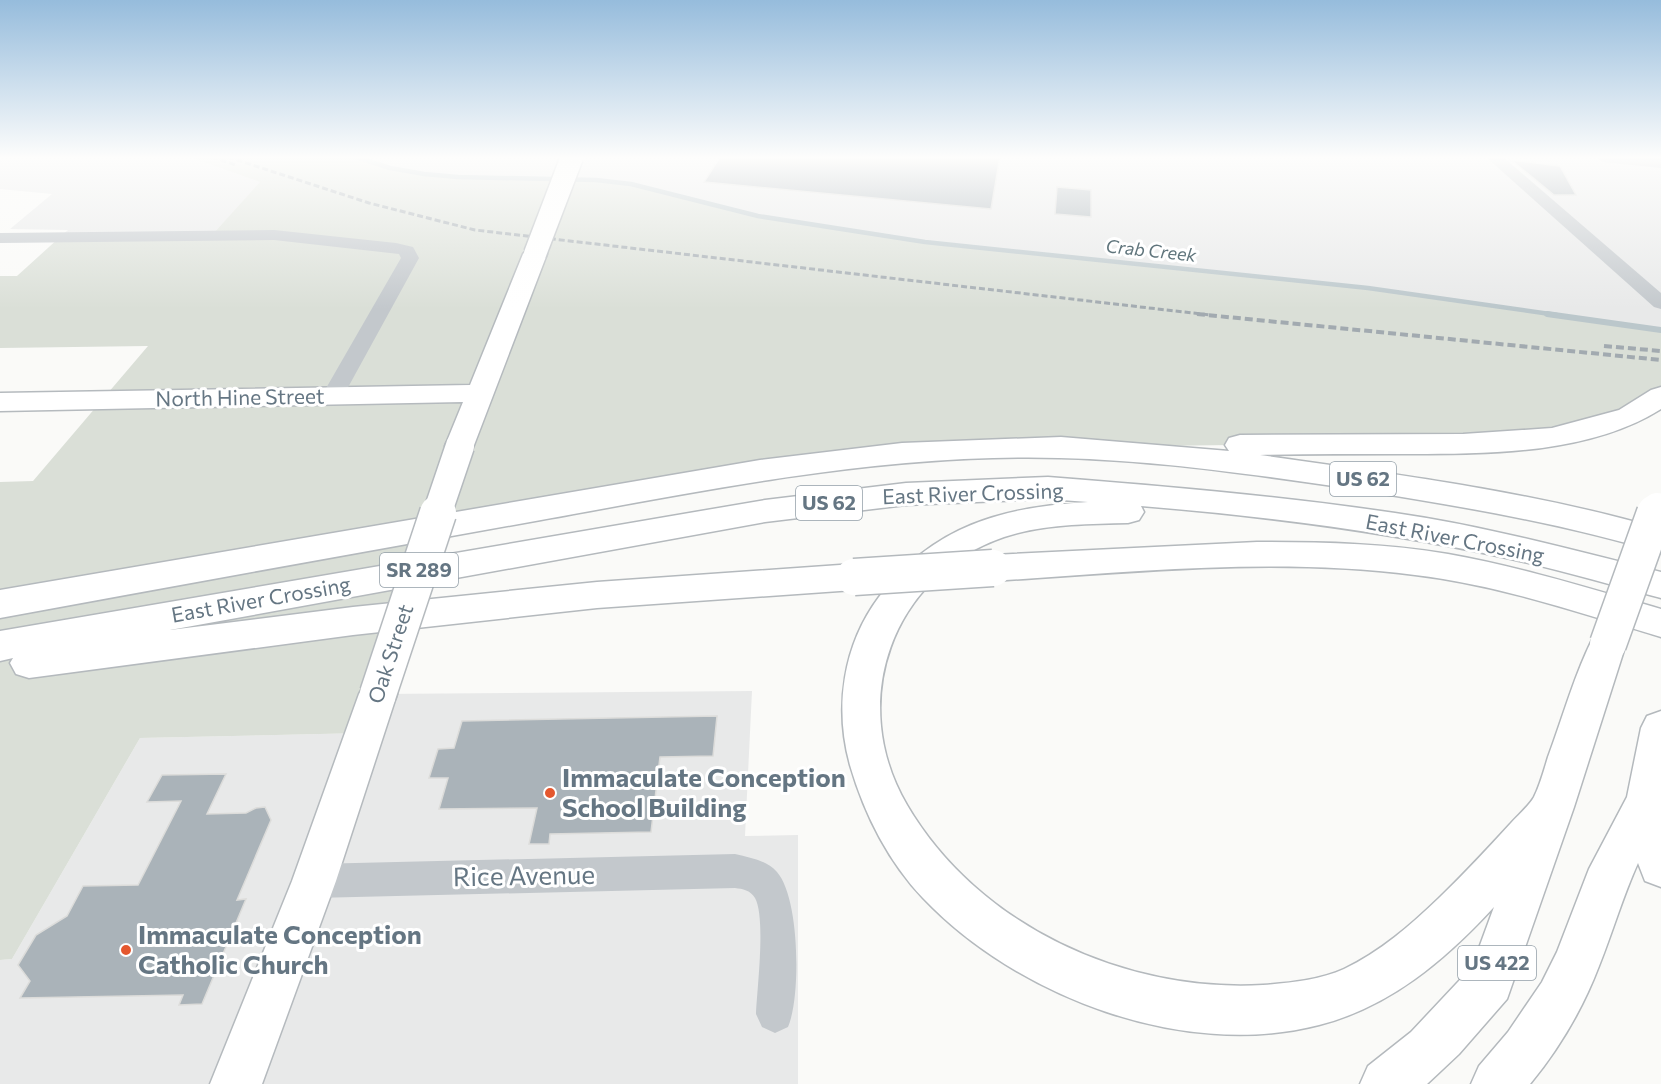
<svg xmlns="http://www.w3.org/2000/svg" width="1661" height="1084" viewBox="0 0 1661 1084" font-family="Commissioner,sans-serif">
  <style>
    .built { fill: #e8e9e9 }
    .green { fill: #dadfd7 }
    .lines { fill: none; stroke-linecap: round; stroke-linejoin: round }
    .stream-far1 { stroke: #bbc7cb; stroke-width: 4.5 }
    .stream { stroke: #bbc7cb; stroke-width: 6 }
    .building { fill: #aab3b9; stroke: #dcdcda; stroke-width: 1.5 }
    .major-casing { stroke: #b5babe; stroke-width: 3 }
    .highway-casing { stroke: #b4b9bd; stroke-width: 3 }
    .minor { fill: #c3c8cc; fill-rule: evenodd }
    .major { fill: #fff; fill-rule: evenodd }
    .highway { fill: #fff; fill-rule: evenodd }
    .rail-far1 { stroke: #a2aab0; stroke-width: 3; stroke-dasharray: 6 3; stroke-linecap: butt }
    .rail { stroke: #a2aab0; stroke-width: 4; stroke-dasharray: 8 4; stroke-linecap: butt }
    .major-bridge-far2-casing { stroke: #b5babe; stroke-width: 25; stroke-linecap: butt }
    .major-bridge-far1-casing { stroke: #b5babe; stroke-width: 31; stroke-linecap: butt }
    .major-bridge-casing { stroke: #b5babe; stroke-width: 39; stroke-linecap: butt }
    .highway-bridge-far1-casing { stroke: #b4b9bd; stroke-width: 31; stroke-linecap: butt }
    .highway-bridge-casing { stroke: #b4b9bd; stroke-width: 39; stroke-linecap: butt }
    .major-bridge-far2 { stroke: #fff; stroke-width: 22 }
    .major-bridge-far1 { stroke: #fff; stroke-width: 28 }
    .major-bridge { stroke: #fff; stroke-width: 36 }
    .highway-bridge-far1 { stroke: #fff; stroke-width: 28 }
    .highway-bridge { stroke: #fff; stroke-width: 36 }
    .poi-dot { fill: #e4572e; stroke: #fff; stroke-width: 2 }
    .labels { text-anchor: middle; stroke-width: 6; stroke-linejoin: round; paint-order: stroke }
    .far-water-label { font-size: 18px; font-style: italic; fill: #60757c; stroke: #fff }
    .shield { fill: #fff; stroke: #939fa8; stroke-width: 1.5 }
    .shield-label { font-size: 20px; font-weight: bold; fill: #657683 }
    .street-label { font-size: 21px; fill: #657683; stroke: #fff }
    .near-poi-label { font-size: 26px; font-weight: bold; fill: #657683; stroke: #fff; text-anchor: start }
    .near-street-label { font-size: 26px; fill: #657683; stroke: #fff }
  </style>
  <rect width="100%" height="100%" fill="#fafaf8"/>
  <g class="built">
    <path d="M0 157H189L261 182 212 235 60 237 68 230 10 229 52 194 0 189Z"/>
    <path d="M356 157H1653L1652 162 1661 163V330L1375 288 962 246 792 222 725 210 662 190 627 184 563 180H471L417 175 380 167Z"/>
    <path d="M752 691 745 836 798 835V1084H0V960L12 959 140 738 364 733 378 694Z"/>
  </g>
  <path class="green" d="M189 157H356C445 193 539 169 631 184 655 189 678 197 702 203 732 211 762 217 792 222 969 252 1148 265 1326 283 1438 294 1549 316 1661 330V396L1552 438 1321 444 991 448 431 527 364 733 140 738 12 959 0 960V482L33 481 148 346 0 348V276H17L60 237 212 235 260 182Z"/>
  <g class="lines">
    <path class="stream-far1" d="M356 157 390 168 424 174 458 177 596 180 631 184 758 216 925 242 1368 288 1557 315"/>
    <path class="stream" d="M1547 314 1661 330"/>
  </g>
  <g class="building">
    <path d="M720 157H1000L991 209 704 182Z"/>
    <path d="M1511 160 1560 166 1576 195H1554Z"/>
    <path d="M1057 187 1091 190V217L1055 214Z"/>
    <path d="M717 716 713 756 660 757 651 832 550 834 549 844H529L537 808 439 809 448 778H429L438 749 454 748 462 721Z"/>
    <path d="M226 774 207 814 246 813 256 808 265 807 271 820 237 900 246 899 202 1004 179 1005 183 995 20 998 30 981 18 965 36 935 67 916 83 886 138 885 181 801 147 802 162 775Z"/>
  </g>
  <g class="lines">
    <defs>
      <g id="major">
        <path d="M535 247 543 249 547 254 471 453 460 456 449 453 445 446 463 402 0 411V393L470 385 523 254 527 249Z"/>
        <path d="M378 678 391 683 397 694 336 881 262 1084H210L292 881 359 694 365 683Z"/>
      </g>
      <g id="highway">
        <path d="M1661 387V409C1588 455 1486 454 1402 454 1355 454 1307 454 1260 455 1394 474 1530 491 1661 529V553C1558 522 1453 505 1347 488 1230 471 1111 454 993 458 841 462 691 493 541 520 361 552 180 585 0 618V590L760 460 902 443 1061 437 1229 451 1225 445 1229 438 1240 435 1463 434 1552 428 1619 410 1651 390Z"/>
        <path d="M1048 477C1164 486 1280 496 1395 513 1485 526 1573 550 1661 572V598C1611 585 1561 570 1511 559 1389 532 1264 516 1141 506L1144 512 1139 520 1128 523C1087 524 1043 524 1004 537 891 576 847 703 907 805 978 926 1125 993 1263 985 1289 983 1320 980 1344 969 1380 952 1411 925 1439 898 1464 874 1488 848 1511 823 1518 815 1529 806 1534 797 1540 785 1544 770 1548 757 1563 717 1575 672 1595 634L1608 629 1621 634 1626 644 1574 807 1507 999 1459 1054 1427 1084H1360L1368 1066 1411 1032 1472 967 1494 907C1445 960 1390 1007 1319 1025 1184 1060 1017 997 923 898 888 861 864 813 850 765 834 708 843 645 879 597 933 526 1002 507 1088 502L1048 499 906 505 765 522 170 630 353 607 597 582 854 564 866 568 871 577 866 586 854 590 597 608 353 635 29 678 16 674 10 663 13 658 0 661V631L765 500 906 483Z"/>
        <path d="M1257 542C1321 542 1385 543 1448 554 1521 567 1591 589 1661 609V637C1580 613 1499 585 1415 575 1275 557 1133 572 993 581L981 577 976 568 981 559 993 555Z"/>
        <path d="M1661 711V887L1645 881 1638 863C1623 896 1613 931 1599 966 1583 1008 1559 1049 1530 1084H1471L1479 1066 1508 1032 1542 982 1557 952 1589 869 1627 797 1641 728 1647 716Z"/>
      </g>
    </defs>
    <use href="#major" class="major-casing"/>
    <use href="#highway" class="highway-casing"/>
    <g class="minor">
      <path d="M1486 157H1503L1661 293V309L1654 307Z"/>
      <path d="M1595 157 1661 158V168L1603 162Z"/>
      <path d="M274 230 396 243 413 247 419 258 340 402 332 404 324 402 321 397 401 258 399 254 274 240 0 243V233Z"/>
      <path d="M735 854C751 858 766 860 777 872 800 898 801 997 788 1027L775 1033 762 1027 756 1014C757 989 766 918 755 898 750 890 743 889 735 888L314 898 302 893 297 881 302 869 314 864Z"/>
    </g>
    <use href="#major" class="major"/>
    <use href="#highway" class="highway"/>
    <g class="rail-far1">
      <path d="M212 157 236 165"/>
      <path d="M228 157 369 203 475 230 1210 315"/>
    </g>
    <g class="rail">
      <path d="M1197 314 1661 360"/>
      <path d="M1604 346 1661 351"/>
    </g>
    <defs>
      <path id="major-bridge-far2" d="M535 254 572 157"/>
      <path id="major-bridge-far1" d="M437 514 460 446"/>
      <path id="major-bridge" d="M378 694 438 513"/>
      <path id="highway-bridge-far1" d="M1654 514 1657 507"/>
      <g id="highway-bridge">
        <path d="M854 577 993 568"/>
        <path d="M1608 644 1655 513"/>
      </g>
    </defs>
    <use href="#major-bridge-far2" class="major-bridge-far2-casing"/>
    <use href="#major-bridge-far1" class="major-bridge-far1-casing"/>
    <use href="#major-bridge" class="major-bridge-casing"/>
    <use href="#highway-bridge-far1" class="highway-bridge-far1-casing"/>
    <use href="#highway-bridge" class="highway-bridge-casing"/>
    <use href="#major-bridge-far2" class="major-bridge-far2"/>
    <use href="#major-bridge-far1" class="major-bridge-far1"/>
    <use href="#major-bridge" class="major-bridge"/>
    <use href="#highway-bridge-far1" class="highway-bridge-far1"/>
    <use href="#highway-bridge" class="highway-bridge"/>
  </g>
  <linearGradient id="sky" x2="0" y2="1"><stop stop-color="#96bcdc"/><stop offset="0.51" stop-color="#fdfdfc"/><stop offset="1" stop-color="#fdfdfc" stop-opacity="0"/></linearGradient>
  <rect width="1661" height="309" fill="url(#sky)"/>
  <g class="poi-dot">
    <circle cx="550" cy="793" r="6"/>
    <circle cx="126" cy="950" r="6"/>
  </g>
  <g class="labels">
    <g class="far-water-label">
      <text transform="translate(1151 251) rotate(6)" y="6">Crab Creek</text>
    </g>
    <g class="shield">
      <rect x="1330" y="462" width="66" height="34" rx="4.5"/>
      <rect x="796" y="486" width="66" height="34" rx="4.5"/>
      <rect x="380" y="553" width="78" height="34" rx="4.5"/>
      <rect x="1458" y="946" width="78" height="34" rx="4.5"/>
    </g>
    <g class="shield-label">
      <text x="1363" y="486">US 62</text>
      <text x="829" y="510">US 62</text>
      <text x="419" y="577">SR 289</text>
      <text x="1497" y="970">US 422</text>
    </g>
    <g class="street-label">
      <text transform="translate(240 398) rotate(-1)" y="7">North Hine Street</text>
      <text transform="translate(973 494) rotate(-2)" y="7">East River Crossing</text>
      <text transform="translate(1455 539) rotate(11)" y="7">East River Crossing</text>
      <text transform="translate(261 600) rotate(-10)" y="7">East River Crossing</text>
      <text transform="translate(391 654) rotate(-72)" y="7">Oak Street</text>
    </g>
    <g class="near-poi-label">
      <text x="562" y="787">Immaculate Conception<tspan x="562" dy="30">School Building</tspan></text>
      <text x="138" y="944">Immaculate Conception<tspan x="138" dy="30">Catholic Church</tspan></text>
    </g>
    <g class="near-street-label">
      <text transform="translate(524 876) rotate(-1)" y="9">Rice Avenue</text>
    </g>
  </g>
</svg>
